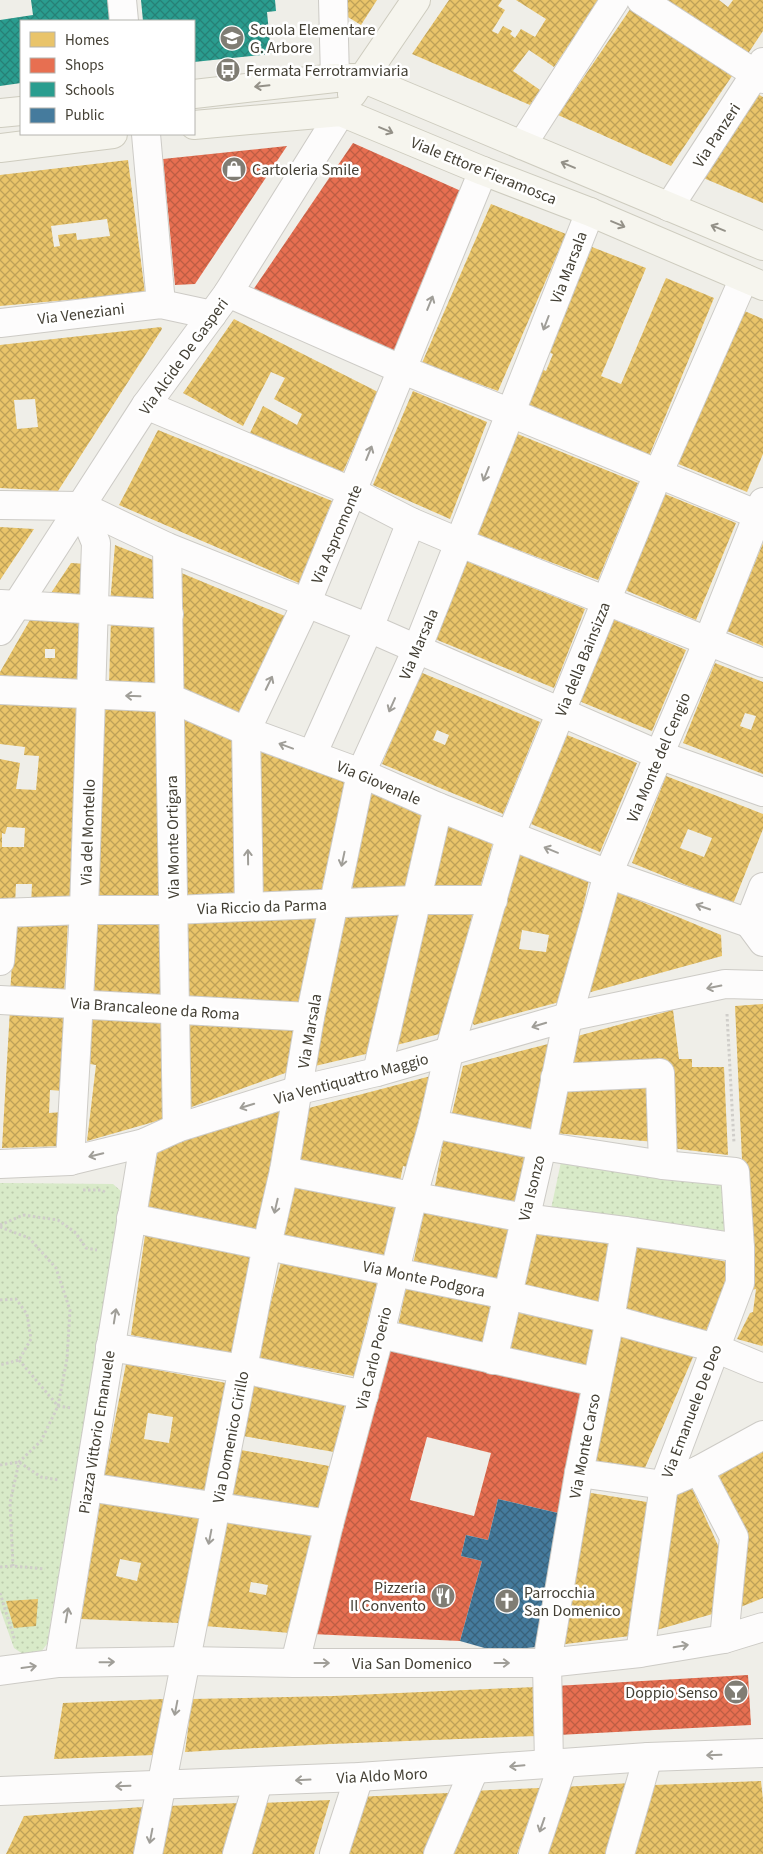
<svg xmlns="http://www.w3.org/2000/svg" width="763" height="1854" viewBox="0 0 763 1854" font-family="'Source Sans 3',sans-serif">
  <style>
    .grass { fill: url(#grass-dots) }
    .homes { fill: url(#homes-cross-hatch); fill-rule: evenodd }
    .shops { fill: url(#shops-cross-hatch); fill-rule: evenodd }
    .schools { fill: url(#schools-cross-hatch) }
    .public { fill: url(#public-cross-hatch) }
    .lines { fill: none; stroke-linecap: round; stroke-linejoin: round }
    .street-casing { stroke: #cdcbc6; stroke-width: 30 }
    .secondary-casing { stroke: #ceccbf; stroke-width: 30 }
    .path { stroke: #d0ceca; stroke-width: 3; stroke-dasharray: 2.5 2.5; stroke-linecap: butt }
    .street { stroke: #fdfcfc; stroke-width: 28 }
    .secondary { stroke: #f6f5ee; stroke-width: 28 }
    .oneway { stroke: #949188 }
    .oneway2 { stroke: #a09e98 }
    .labels { text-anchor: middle; stroke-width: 5; stroke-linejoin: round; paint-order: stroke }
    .poi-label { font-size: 16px; fill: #444035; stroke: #fff; text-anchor: start }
    .street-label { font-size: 16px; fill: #444035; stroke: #fff }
  </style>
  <defs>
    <pattern id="grass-dots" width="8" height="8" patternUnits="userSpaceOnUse" patternTransform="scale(1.25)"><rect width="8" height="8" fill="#d8eac8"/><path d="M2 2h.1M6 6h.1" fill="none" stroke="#bbcaac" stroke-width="1.8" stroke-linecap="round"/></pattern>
    <pattern id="homes-cross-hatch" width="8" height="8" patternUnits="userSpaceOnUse" patternTransform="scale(1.25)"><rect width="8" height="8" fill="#e9c46a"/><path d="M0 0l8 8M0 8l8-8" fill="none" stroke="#bea158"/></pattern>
    <pattern id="shops-cross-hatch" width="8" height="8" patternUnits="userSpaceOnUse" patternTransform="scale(1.25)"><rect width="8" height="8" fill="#e76f51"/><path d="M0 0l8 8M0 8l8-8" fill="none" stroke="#bd5d44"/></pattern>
    <pattern id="schools-cross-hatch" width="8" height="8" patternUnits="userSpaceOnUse" patternTransform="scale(1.25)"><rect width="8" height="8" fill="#2a9d8f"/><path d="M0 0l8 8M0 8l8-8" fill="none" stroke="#268176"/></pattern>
    <pattern id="public-cross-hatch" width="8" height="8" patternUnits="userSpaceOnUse" patternTransform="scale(1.25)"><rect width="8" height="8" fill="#457b9d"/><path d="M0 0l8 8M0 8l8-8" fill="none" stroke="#39617a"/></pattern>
  </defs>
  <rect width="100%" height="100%" fill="#efeee8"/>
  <g class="grass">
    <path d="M561 1162 728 1184V1232L551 1209Z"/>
    <path d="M0 1183 113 1184 122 1192 47 1644 41 1652 23 1654 14 1648 0 1609Z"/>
  </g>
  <g class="homes">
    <path d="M345 0H377L361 25 338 11Z"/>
    <path d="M449 0H502L498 6 505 10 492 31 498 34 503 26 512 31 510 34 515 38 521 29 535 37 546 19 516 0H599L554 67 529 50 513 71 540 90 530 105 412 54Z"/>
    <path d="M664 0H719L728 7 733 0H763V31L747 55Z"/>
    <path d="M631 8 732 76 671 166 558 115Z"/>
    <path d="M754 92 763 97V203L701 177Z"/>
    <path d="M128 160 145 293 0 306V175ZM107 219 110 236 77 240 76 233 58 235 60 246 54 247 51 226Z"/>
    <path d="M491 204 566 234 498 391 422 363Z"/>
    <path d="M592 247 646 268 601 376 621 384 666 278 714 298 649 456 526 406 541 369 546 371 553 354 548 352Z"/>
    <path d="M740 309 763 319V454L747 492 676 463Z"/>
    <path d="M234 319 378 392 343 472 250 433 263 406 297 425 302 414 274 399 285 378 271 372 243 426 183 393Z"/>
    <path d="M161 327 162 329 58 491 0 488V345ZM35 399 38 427 17 429 14 400Z"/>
    <path d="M413 391 487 422 450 519 373 485Z"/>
    <path d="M158 430 332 501 299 583 119 505Z"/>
    <path d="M515 433 638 483 598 580 471 532Z"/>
    <path d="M665 494 736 523 696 620 625 590Z"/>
    <path d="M0 527 34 529 0 580Z"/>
    <path d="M763 543V646L727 631Z"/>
    <path d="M115 545 158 562 159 608 110 604Z"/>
    <path d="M466 561 585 609 554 688 435 639Z"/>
    <path d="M71 563 87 564 83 601 47 599Z"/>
    <path d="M179 572 285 616 241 718 180 692Z"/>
    <path d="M34 613 80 615 78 636 85 637 81 684 0 683V672ZM45 649H55V658H45Z"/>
    <path d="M111 619 158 621V685H109Z"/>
    <path d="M613 619 686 650 652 731 579 701Z"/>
    <path d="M715 663 763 682V774L683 743ZM745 713 756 716 751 730 740 726Z"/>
    <path d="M420 672 540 722 503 814 382 764ZM437 730 449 735 445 745 433 740Z"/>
    <path d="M0 701 80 702 73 901 31 905 32 884H16L15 904H0V759L20 763 16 789 36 790 39 756 24 755 25 747 0 744ZM7 827 25 828 24 847H2V833L5 834Z"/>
    <path d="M103 704 162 705 158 901 99 900Z"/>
    <path d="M183 712 234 735 237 898H183Z"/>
    <path d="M567 735 637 763 600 852 531 824Z"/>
    <path d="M254 743 346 782 320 896 254 897Z"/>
    <path d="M666 776 763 814V829L733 904 632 863ZM688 829 712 838 704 857 680 848Z"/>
    <path d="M368 786 425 813 408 895 351 896Z"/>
    <path d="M442 822 493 842 479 891 425 892Z"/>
    <path d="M520 853 589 880 563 1001 474 1025 471 1021ZM522 930 549 935 546 952 519 949Z"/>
    <path d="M618 892 721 935 722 956 580 995Z"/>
    <path d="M407 906 370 1053 315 1066 346 910Z"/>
    <path d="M474 908 443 1033 389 1047 419 909Z"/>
    <path d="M321 914 303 1008 186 1004 185 918Z"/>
    <path d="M15 918 68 921 64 996 10 994Z"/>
    <path d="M161 918 162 1001 94 996 97 920Z"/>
    <path d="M763 1004V1345L762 1346 737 1339 750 1313 753 1312 756 1289 748 1291 735 1006Z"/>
    <path d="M10 1009H66L63 1091 50 1090 49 1113 63 1112 61 1146 2 1148Z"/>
    <path d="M673 1010 679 1059H692V1067H724L728 1155 671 1148 665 1062 567 1071 574 1037Z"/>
    <path d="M92 1013 164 1015V1119L87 1141 96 1065 90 1064Z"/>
    <path d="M186 1018 296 1023 288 1072 186 1109Z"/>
    <path d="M552 1043 537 1132 451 1118 463 1066Z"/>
    <path d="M431 1076 407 1167 403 1166 400 1181 297 1164 309 1108Z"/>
    <path d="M653 1080 655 1142 554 1133 562 1083Z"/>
    <path d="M284 1110 256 1233 147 1212 159 1145Z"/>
    <path d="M444 1137 527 1153 517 1206 434 1191Z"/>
    <path d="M295 1185 399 1203 382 1261 283 1241Z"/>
    <path d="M425 1207 513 1225 500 1288 412 1269Z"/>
    <path d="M530 1226 616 1243 602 1311 518 1291Z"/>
    <path d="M146 1228 253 1250 232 1354 131 1335Z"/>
    <path d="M633 1244 733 1263 705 1334 620 1314Z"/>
    <path d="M282 1258 378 1279 354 1376 257 1358Z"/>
    <path d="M407 1283 496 1304 485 1351 397 1331Z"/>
    <path d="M514 1309 597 1328 588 1373 504 1356Z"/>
    <path d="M619 1332 697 1348 644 1470 590 1461Z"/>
    <path d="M126 1364 226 1383 204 1495 104 1476ZM148 1413 173 1417 169 1443 144 1439Z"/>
    <path d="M254 1386 345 1405 334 1452 243 1436Z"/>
    <path d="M241 1450 329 1466 318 1512 231 1498Z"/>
    <path d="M763 1452V1598L733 1610 745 1530 718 1474Z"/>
    <path d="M691 1486 721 1552 716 1613 653 1631 676 1492Z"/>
    <path d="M585 1492 653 1503 630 1636 558 1645Z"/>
    <path d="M101 1498 202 1513 179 1623 81 1619ZM120 1559 141 1563 137 1581 116 1576Z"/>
    <path d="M228 1517 314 1532 290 1633 205 1626ZM251 1582 268 1585 266 1595 249 1592Z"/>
    <path d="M38 1599 36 1626 14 1628 6 1601Z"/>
    <path d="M535 1687 537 1736 330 1744 185 1752 192 1699 333 1696Z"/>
    <path d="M164 1699 154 1755 54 1759 63 1703Z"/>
    <path d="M761 1781 763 1800V1854H632L654 1785Z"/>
    <path d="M631 1783 610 1854H539L563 1787Z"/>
    <path d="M540 1788 517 1854H443L470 1791Z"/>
    <path d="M449 1793 423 1854H339L355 1797Z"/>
    <path d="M330 1800 314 1854H247L262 1803Z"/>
    <path d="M239 1803 224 1854H159L168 1806Z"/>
    <path d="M142 1807 134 1854H6L24 1816Z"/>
  </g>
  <g class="shops">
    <path d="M353 143 461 191 395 351 253 290Z"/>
    <path d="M287 146 195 284 175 285 163 159Z"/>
    <path d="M392 1344 585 1387 558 1513 498 1499 488 1540 466 1535 461 1556 482 1561 460 1641 312 1634ZM427 1437 491 1453 474 1516 410 1500Z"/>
    <path d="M748 1675 751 1725 558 1735 555 1686Z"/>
  </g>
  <g class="schools">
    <path d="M31 0H108L110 21H21V83L0 86V20L33 15Z"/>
    <path d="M141 0H275L276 11 267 12 271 54 194 62V21H143Z"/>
  </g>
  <path class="public" d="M498 1499 558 1513 537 1647 495 1651 460 1641 482 1561 461 1556 466 1535 488 1540Z"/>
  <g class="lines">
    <defs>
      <g id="street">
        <path d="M122 0 124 21"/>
        <path d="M333 0 335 78"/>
        <path d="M641 0 763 79"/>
        <path d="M146 134 161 304"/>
        <path d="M522 145 615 0"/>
        <path d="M669 207 763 62"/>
        <path d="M228 293 403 370 511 413 763 517"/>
        <path d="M0 323 161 304 212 315"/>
        <path d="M146 405 353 492 411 522 458 542 763 663"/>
        <path d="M0 505 81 506 167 547 369 628 659 755 763 792"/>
        <path d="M167 547 177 1128"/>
        <path d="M1 604 169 614"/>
        <path d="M0 631 146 405 228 293 341 112"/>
        <path d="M0 690 170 698 246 731 361 773 438 807 608 874 749 923"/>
        <path d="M312 755 369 628 411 522"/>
        <path d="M249 906 246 731 306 604 483 171"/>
        <path d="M0 913 84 910H173L416 900H493"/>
        <path d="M749 923 763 887"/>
        <path d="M749 923 763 942"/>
        <path d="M0 961 4 913"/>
        <path d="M0 1000 310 1017"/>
        <path d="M377 1072 438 807"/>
        <path d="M555 1078 660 1073 663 1165"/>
        <path d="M433 1124 542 1146 663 1165 735 1172 740 1248V1283L664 1485 640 1653"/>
        <path d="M70 1161 84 910 96 543 81 506"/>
        <path d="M0 1164 70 1161 144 1143 177 1128 299 1090 377 1072 568 1017 725 984 763 985"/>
        <path d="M284 1171 524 1218 625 1231 740 1248"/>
        <path d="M131 1218 507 1295 610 1319 715 1348 763 1368"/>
        <path d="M380 1334 596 1382"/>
        <path d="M110 1347 243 1369 364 1395"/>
        <path d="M493 1360 542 1146 568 1017 608 874 708 641 763 502"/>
        <path d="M699 1470 734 1537 724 1639"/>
        <path d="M579 1473 664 1485 699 1470 763 1435"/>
        <path d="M88 1487 329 1524"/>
        <path d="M59 1663 144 1143"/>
        <path d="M295 1663 329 1524 380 1334 413 1196 433 1124 449 1052 511 834 658 474 744 278"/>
        <path d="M0 1671 59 1663 185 1661 295 1663H547L640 1653 724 1639 763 1627"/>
        <path d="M549 1764 547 1663 579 1473 610 1319 625 1231"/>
        <path d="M0 1791 359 1777 648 1757 763 1753"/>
        <path d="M148 1854 267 1245 284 1171 310 1017 361 773 417 649 590 212"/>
        <path d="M237 1854 258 1782"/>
        <path d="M334 1854 359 1777"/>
        <path d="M438 1854 474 1770"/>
        <path d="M533 1854 563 1763"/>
        <path d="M620 1854 648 1757"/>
      </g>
      <g id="secondary">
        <path d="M194 94 335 78H362L763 246"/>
        <path d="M352 94 416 0"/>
        <path d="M0 113 21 111"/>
        <path d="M194 125 341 112 483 171 590 212 763 286"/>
        <path d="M0 148 113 134"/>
      </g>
    </defs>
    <use href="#street" class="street-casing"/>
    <use href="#secondary" class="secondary-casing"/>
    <g class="path">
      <path d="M727 1014 734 1143"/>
      <path d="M83 1190H102L106 1193"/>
      <path d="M0 1225 23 1215 58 1220 76 1233 86 1248 97 1250"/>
      <path d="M0 1227 29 1238 56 1268 70 1310 67 1359 58 1406 41 1441 19 1462 10 1503 13 1566"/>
      <path d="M0 1300 16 1299 27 1314 31 1339 19 1360 0 1365"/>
      <path d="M19 1360 58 1406 72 1408"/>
      <path d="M0 1465 19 1462 41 1477 59 1480"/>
      <path d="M0 1567 13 1566 45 1569"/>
      <path d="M0 1593 15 1641"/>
    </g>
    <use href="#street" class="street"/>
    <use href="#secondary" class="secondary"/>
  </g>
  <defs><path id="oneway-shaft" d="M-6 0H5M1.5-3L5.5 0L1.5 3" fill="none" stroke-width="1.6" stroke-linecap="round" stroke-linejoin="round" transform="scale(1.25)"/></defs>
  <g class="oneway">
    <use href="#oneway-shaft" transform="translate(262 86) rotate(174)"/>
    <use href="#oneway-shaft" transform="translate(386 130) rotate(23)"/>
    <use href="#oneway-shaft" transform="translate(568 165) rotate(-157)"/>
    <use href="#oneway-shaft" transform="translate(618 224) rotate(23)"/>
    <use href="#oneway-shaft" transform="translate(718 228) rotate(-158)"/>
  </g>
  <g class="oneway2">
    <use href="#oneway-shaft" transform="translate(430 303) rotate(-68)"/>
    <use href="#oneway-shaft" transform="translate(546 323) rotate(111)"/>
    <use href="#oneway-shaft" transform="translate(369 453) rotate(-68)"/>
    <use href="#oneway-shaft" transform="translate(486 474) rotate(112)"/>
    <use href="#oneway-shaft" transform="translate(269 683) rotate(-64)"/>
    <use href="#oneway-shaft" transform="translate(133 696) rotate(-178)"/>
    <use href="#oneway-shaft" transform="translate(392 705) rotate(114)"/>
    <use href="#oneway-shaft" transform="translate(286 746) rotate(-160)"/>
    <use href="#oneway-shaft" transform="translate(551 850) rotate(-158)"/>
    <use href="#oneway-shaft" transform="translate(248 857) rotate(-91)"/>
    <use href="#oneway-shaft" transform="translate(343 859) rotate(102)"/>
    <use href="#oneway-shaft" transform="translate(703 907) rotate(-161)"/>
    <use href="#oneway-shaft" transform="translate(714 987) rotate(169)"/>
    <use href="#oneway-shaft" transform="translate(539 1025) rotate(163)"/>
    <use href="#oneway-shaft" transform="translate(247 1106) rotate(163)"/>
    <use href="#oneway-shaft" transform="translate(96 1155) rotate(166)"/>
    <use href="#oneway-shaft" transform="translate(276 1206) rotate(103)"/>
    <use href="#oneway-shaft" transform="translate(115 1316) rotate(-81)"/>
    <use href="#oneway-shaft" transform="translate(210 1537) rotate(101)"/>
    <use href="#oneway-shaft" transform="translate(67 1615) rotate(-80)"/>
    <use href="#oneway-shaft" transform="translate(681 1646) rotate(-10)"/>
    <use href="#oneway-shaft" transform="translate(107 1662) rotate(-1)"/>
    <use href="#oneway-shaft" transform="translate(322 1663)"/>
    <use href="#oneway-shaft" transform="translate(502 1663)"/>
    <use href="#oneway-shaft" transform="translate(29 1667) rotate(-8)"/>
    <use href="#oneway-shaft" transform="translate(176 1708) rotate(101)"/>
    <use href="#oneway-shaft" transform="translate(714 1755) rotate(178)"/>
    <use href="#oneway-shaft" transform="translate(517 1766) rotate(175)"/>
    <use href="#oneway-shaft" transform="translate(303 1780) rotate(177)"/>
    <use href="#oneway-shaft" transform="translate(123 1786) rotate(178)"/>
    <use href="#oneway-shaft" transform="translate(542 1825) rotate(109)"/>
    <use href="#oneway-shaft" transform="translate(151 1836) rotate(101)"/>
  </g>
  <defs>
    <symbol id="school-disc" viewBox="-11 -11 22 22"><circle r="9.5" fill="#807d74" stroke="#fff"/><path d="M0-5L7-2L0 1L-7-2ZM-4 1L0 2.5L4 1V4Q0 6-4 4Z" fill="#fff"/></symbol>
    <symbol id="bus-disc" viewBox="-11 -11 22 22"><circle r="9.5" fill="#807d74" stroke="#fff"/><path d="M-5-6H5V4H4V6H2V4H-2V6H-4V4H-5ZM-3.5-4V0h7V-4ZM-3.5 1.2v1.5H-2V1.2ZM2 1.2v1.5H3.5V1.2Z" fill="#fff"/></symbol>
    <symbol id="shop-disc" viewBox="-11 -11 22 22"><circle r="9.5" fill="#807d74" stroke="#fff"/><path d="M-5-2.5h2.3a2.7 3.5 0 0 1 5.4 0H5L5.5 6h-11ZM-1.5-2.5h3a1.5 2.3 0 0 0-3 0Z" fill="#fff"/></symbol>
    <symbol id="restaurant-disc" viewBox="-11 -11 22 22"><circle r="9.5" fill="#807d74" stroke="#fff"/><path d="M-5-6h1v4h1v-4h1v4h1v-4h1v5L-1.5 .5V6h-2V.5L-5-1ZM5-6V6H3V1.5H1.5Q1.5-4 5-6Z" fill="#fff"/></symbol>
    <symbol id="church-disc" viewBox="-11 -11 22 22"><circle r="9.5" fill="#807d74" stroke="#fff"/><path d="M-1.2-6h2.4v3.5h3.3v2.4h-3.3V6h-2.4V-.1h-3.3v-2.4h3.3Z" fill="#fff"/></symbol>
    <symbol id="bar-disc" viewBox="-11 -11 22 22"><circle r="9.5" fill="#807d74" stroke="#fff"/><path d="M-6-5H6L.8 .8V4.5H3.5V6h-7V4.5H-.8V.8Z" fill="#fff"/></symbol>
  </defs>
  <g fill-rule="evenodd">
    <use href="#school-disc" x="218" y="24" width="28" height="28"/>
    <use href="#bus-disc" x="214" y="56" width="28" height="28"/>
    <use href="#shop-disc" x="220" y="155" width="28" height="28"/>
    <use href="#restaurant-disc" x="429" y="1582" width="28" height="28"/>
    <use href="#church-disc" x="493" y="1587" width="28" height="28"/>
    <use href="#bar-disc" x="722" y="1678" width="28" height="28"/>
  </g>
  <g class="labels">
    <g class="poi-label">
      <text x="250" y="35">Scuola Elementare<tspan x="250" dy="18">G. Arbore</tspan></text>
      <text x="246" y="76">Fermata Ferrotramviaria</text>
      <text x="252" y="175">Cartoleria Smile</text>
      <text x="426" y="1593" text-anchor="end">Pizzeria<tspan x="426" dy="18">Il Convento</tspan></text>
      <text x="524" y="1598">Parrocchia<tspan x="524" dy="18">San Domenico</tspan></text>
      <text x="718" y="1698" text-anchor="end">Doppio Senso</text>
    </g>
    <g class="street-label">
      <text transform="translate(716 135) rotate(-57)" y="6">Via Panzeri</text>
      <text transform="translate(484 170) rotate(22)" y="6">Viale Ettore Fieramosca</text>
      <text transform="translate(568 267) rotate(-69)" y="6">Via Marsala</text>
      <text transform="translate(81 313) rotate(-7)" y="6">Via Veneziani</text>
      <text transform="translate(183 356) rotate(-54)" y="6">Via Alcide De Gasperi</text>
      <text transform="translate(336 534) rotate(-67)" y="6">Via Aspromonte</text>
      <text transform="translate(418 644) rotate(-67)" y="6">Via Marsala</text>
      <text transform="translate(582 659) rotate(-68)" y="6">Via della Bainsizza</text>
      <text transform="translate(658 757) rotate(-67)" y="6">Via Monte del Cengio</text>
      <text transform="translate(379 782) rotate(23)" y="6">Via Giovenale</text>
      <text transform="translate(87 832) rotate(-88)" y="6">Via del Montello</text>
      <text transform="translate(172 837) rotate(-91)" y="6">Via Monte Ortigara</text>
      <text transform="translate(262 906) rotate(-2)" y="6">Via Riccio da Parma</text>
      <text transform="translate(155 1008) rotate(4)" y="6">Via Brancaleone da Roma</text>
      <text transform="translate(309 1031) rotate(-80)" y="6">Via Marsala</text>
      <text transform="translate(351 1078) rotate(-15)" y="6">Via Ventiquattro Maggio</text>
      <text transform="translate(531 1188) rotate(-76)" y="6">Via Isonzo</text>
      <text transform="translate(424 1278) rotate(12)" y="6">Via Monte Podgora</text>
      <text transform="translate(373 1358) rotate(-76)" y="6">Via Carlo Poerio</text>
      <text transform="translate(691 1411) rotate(-69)" y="6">Via Emanuele De Deo</text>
      <text transform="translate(96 1432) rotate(-81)" y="6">Piazza Vittorio Emanuele</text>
      <text transform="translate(230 1437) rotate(-79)" y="6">Via Domenico Cirillo</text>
      <text transform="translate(584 1446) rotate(-79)" y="6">Via Monte Carso</text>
      <text x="412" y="1669">Via San Domenico</text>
      <text transform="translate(382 1775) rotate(-3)" y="6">Via Aldo Moro</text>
    </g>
  </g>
  <rect x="20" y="20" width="175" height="115" fill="#ffffff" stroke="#b4b3ae"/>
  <rect x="30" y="32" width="25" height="15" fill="#e9c46a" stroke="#b4b3ae"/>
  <text x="65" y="45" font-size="15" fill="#444035">Homes</text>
  <rect x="30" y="58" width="25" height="15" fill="#e76f51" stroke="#b4b3ae"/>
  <text x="65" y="70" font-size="15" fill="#444035">Shops</text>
  <rect x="30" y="82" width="25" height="15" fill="#2a9d8f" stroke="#b4b3ae"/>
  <text x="65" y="95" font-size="15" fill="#444035">Schools</text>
  <rect x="30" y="108" width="25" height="15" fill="#457b9d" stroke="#b4b3ae"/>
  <text x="65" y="120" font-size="15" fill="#444035">Public</text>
</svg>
